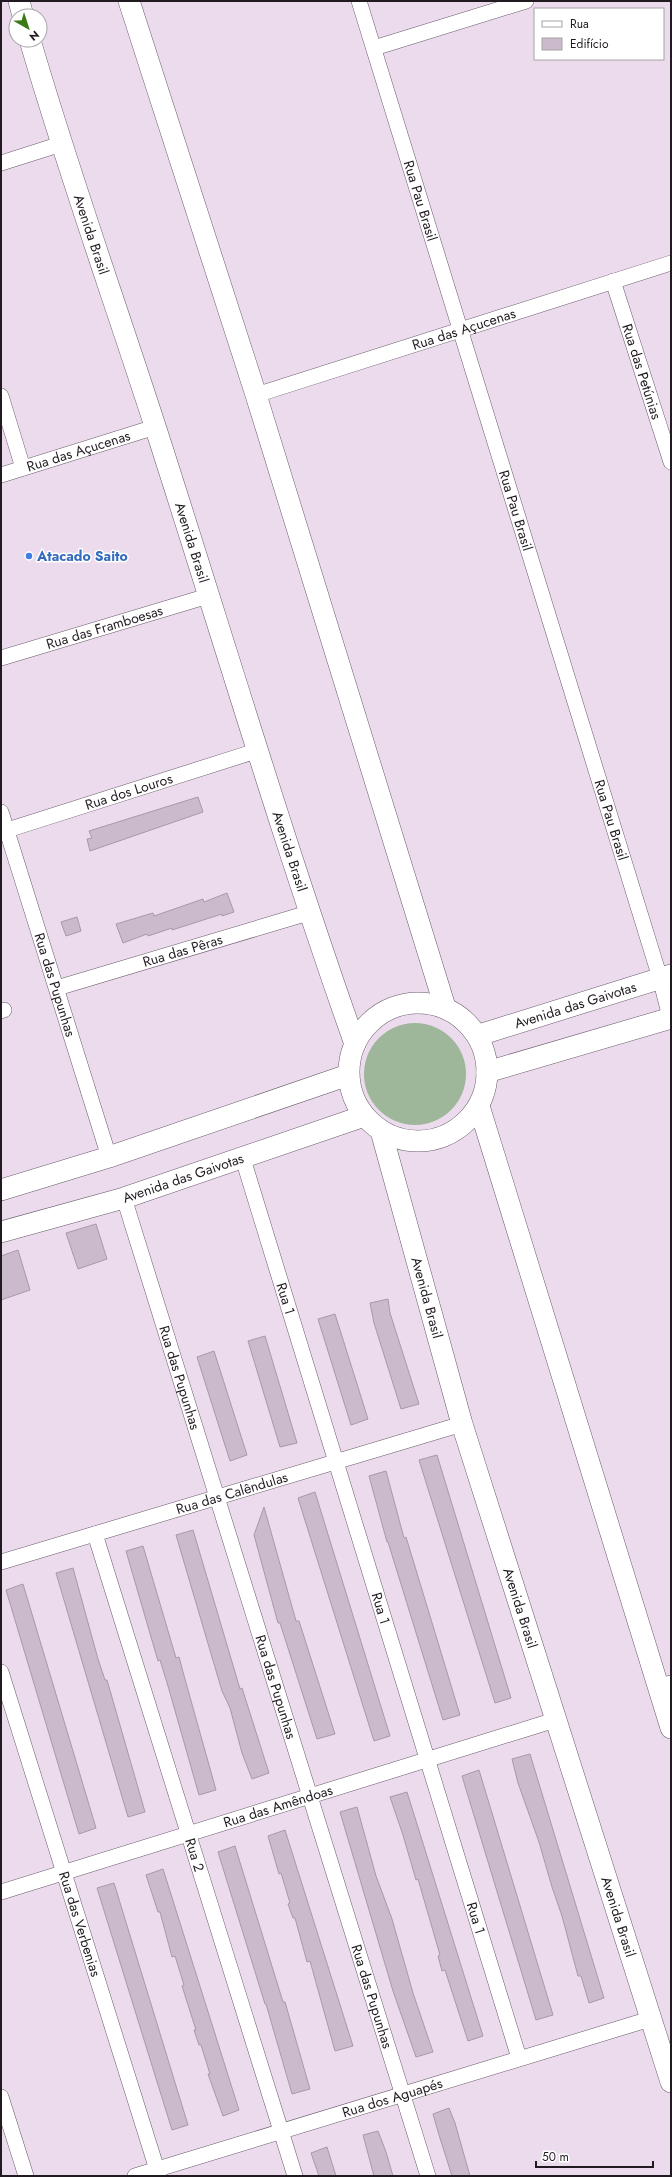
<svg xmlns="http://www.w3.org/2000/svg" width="672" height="2177" viewBox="0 0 672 2177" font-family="Jost,sans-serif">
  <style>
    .green { fill: #9eb699 }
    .building { fill: #cabacb; stroke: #a899a9 }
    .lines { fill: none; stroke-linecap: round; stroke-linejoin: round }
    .street-casing { stroke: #695b6a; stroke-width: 16 }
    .secondary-casing { stroke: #695b6a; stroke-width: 22 }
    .street { stroke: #fff; stroke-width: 15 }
    .secondary { stroke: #fff; stroke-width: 21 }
    .shop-dot { fill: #3f7fe0; stroke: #fff; stroke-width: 1.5 }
    .labels { text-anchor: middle; stroke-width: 3; stroke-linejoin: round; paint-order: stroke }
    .street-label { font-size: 14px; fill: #211b21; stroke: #fff }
    .shop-label { font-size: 14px; font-weight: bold; fill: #366cbe; stroke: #fff; text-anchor: start }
  </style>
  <rect width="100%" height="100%" fill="#ebdbed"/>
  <circle class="green" cx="415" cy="1074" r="51"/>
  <g class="building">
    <path d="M198 797 203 812 90 851 87 839 92 838 89 831Z"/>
    <path d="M227 893 234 912 222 916V914L172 930V928L148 936 147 934 123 943 116 924 153 913 154 916 203 899 204 902Z"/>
    <path d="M77 917 81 931 66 936 61 922Z"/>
    <path d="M96 1224 107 1259 78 1269 66 1233Z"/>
    <path d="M18 1250 30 1290 1 1300V1256Z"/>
    <path d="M388 1299 390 1313 419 1404 401 1409 374 1323 370 1303Z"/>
    <path d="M335 1314 368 1419 351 1425 318 1319Z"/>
    <path d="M265 1336 297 1443 280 1447 248 1341Z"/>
    <path d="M214 1351 247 1455 230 1461 197 1357Z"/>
    <path d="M437 1455 511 1698 495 1703 419 1460Z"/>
    <path d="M386 1471 404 1538 406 1537 460 1715 443 1720 388 1542H387L369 1476Z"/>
    <path d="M315 1492 390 1736 374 1741 298 1498Z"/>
    <path d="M264 1507 296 1621H299L335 1734 317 1739 280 1623H278L254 1535Z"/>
    <path d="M193 1530 240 1689 242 1688 269 1773 252 1779 242 1753 230 1708 222 1691 176 1535Z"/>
    <path d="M143 1546 176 1658 179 1657 183 1672 216 1790 199 1795 168 1686 160 1660 158 1661 126 1551Z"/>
    <path d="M73 1568 98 1659 105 1680H107L145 1812 128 1817 56 1573Z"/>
    <path d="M23 1584 96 1828 79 1834 6 1590Z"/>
    <path d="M530 1754 604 1998 589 2003 581 1976H578L562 1916 552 1887 539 1842 518 1783 512 1759Z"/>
    <path d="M479 1770 553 2015 536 2020 462 1776Z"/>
    <path d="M407 1792 483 2036 468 2041 445 1970 442 1971 438 1956 440 1955 418 1879 416 1880 403 1835 390 1797Z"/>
    <path d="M357 1807 376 1876 392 1919 413 1993 433 2052 416 2057 393 1991 340 1812Z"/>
    <path d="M285 1830 353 2046 335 2051 310 1961 307 1962 295 1918H293L288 1904 290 1903 281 1873 279 1874 268 1836Z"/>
    <path d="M235 1846 283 2002H285L310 2089 292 2094 266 2004H265L218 1852Z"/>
    <path d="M163 1869 239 2110 223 2116 208 2074H210L201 2045H199L194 2030H196L182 1986 184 1985 175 1956 172 1957 160 1912H158L146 1875Z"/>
    <path d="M114 1883 188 2125 172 2130 97 1888Z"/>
    <path d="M449 2108 455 2123 470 2176H452L439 2135 433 2114Z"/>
    <path d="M378 2131 386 2152 393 2176H374L363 2135Z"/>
    <path d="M327 2147 336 2176H319L311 2153Z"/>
  </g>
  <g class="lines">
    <defs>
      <g id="street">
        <path id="s1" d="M359 1 660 978 671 1021"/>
        <path d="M374 48 526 1"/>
        <path d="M1 163 61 144"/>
        <path id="s2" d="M613 281 671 462"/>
        <path id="s3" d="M256 395 671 263"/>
        <path d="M1 396 23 468"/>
        <path id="s4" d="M1 475 155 427"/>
        <path id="s5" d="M1 658 208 596"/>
        <path id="s6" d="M1 812 109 1157"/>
        <path id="s7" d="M1 832 256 751"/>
        <path id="s8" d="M57 988 308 913"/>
        <path d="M1 1011 4 1010"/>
        <path id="s9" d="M243 1159 519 2058"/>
        <path id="s10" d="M124 1198 428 2176"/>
        <path id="s11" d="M95 1534 295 2176"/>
        <path id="s12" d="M1 1562 462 1424"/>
        <path id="s13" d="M1 1672 159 2176"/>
        <path d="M657 1687 671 1683"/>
        <path id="s14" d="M1 1892 555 1720"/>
        <path d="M1 2097 26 2176"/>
        <path id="s15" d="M135 2176 650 2019"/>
      </g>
      <g id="secondary">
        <path d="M19 1 23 16"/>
        <path d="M129 1 256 395 445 1007"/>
        <path id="s16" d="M30 40C68 171 114 299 156 429 222 634 283 841 355 1044"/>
        <circle cx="418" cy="1072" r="69"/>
        <path id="s17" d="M479 1035 671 975"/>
        <path d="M487 1072 671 1018"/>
        <path d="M479 1106 671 1728"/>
        <path id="s18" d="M381 1131 462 1424 671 2082"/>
        <path d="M1 1190 109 1157 348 1075"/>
        <path id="s19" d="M1 1232 124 1198 364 1116"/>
      </g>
    </defs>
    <use href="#street" class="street-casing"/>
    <use href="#secondary" class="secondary-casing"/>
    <use href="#street" class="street"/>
    <use href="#secondary" class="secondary"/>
  </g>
  <circle class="shop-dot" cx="29" cy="556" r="4"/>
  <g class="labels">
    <g class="street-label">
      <text dy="5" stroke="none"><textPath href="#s1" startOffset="209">Rua Pau Brasil</textPath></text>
      <text dy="5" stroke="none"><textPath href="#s16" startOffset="204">Avenida Brasil</textPath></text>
      <text dy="5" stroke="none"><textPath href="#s3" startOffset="218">Rua das Açucenas</textPath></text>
      <text dy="5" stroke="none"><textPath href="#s2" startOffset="95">Rua das Petúnias</textPath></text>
      <text dy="5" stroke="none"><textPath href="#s4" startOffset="81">Rua das Açucenas</textPath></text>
      <text dy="5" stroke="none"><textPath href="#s1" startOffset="533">Rua Pau Brasil</textPath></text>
      <text dy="5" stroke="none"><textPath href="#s16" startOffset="528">Avenida Brasil</textPath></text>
      <text dy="5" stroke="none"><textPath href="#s5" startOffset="108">Rua das Framboesas</textPath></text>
      <text dy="5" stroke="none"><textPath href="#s7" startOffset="134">Rua dos Louros</textPath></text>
      <text dy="5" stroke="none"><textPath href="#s1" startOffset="857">Rua Pau Brasil</textPath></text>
      <text dy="5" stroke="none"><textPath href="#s16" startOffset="852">Avenida Brasil</textPath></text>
      <text dy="5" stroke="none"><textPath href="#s8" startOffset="131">Rua das Pêras</textPath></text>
      <text dy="5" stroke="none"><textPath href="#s6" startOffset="181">Rua das Pupunhas</textPath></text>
      <text dy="5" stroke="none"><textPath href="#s17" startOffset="101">Avenida das Gaivotas</textPath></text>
      <text dy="5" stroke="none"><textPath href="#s19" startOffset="190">Avenida das Gaivotas</textPath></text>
      <text dy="5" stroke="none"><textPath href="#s18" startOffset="173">Avenida Brasil</textPath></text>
      <text dy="5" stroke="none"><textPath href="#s9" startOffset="146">Rua 1</textPath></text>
      <text dy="5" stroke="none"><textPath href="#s10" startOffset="188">Rua das Pupunhas</textPath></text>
      <text dy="5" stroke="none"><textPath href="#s12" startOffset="241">Rua das Calêndulas</textPath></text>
      <text dy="5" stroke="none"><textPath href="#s18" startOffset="497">Avenida Brasil</textPath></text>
      <text dy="5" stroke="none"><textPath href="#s9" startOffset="470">Rua 1</textPath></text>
      <text dy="5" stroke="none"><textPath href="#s10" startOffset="512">Rua das Pupunhas</textPath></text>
      <text dy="5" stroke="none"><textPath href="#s14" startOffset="290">Rua das Amêndoas</textPath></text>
      <text dy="5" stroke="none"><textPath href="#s11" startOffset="336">Rua 2</textPath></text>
      <text dy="5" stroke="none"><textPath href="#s18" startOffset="821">Avenida Brasil</textPath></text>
      <text dy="5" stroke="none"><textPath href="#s9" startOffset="794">Rua 1</textPath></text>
      <text dy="5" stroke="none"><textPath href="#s13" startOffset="264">Rua das Verbenias</textPath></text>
      <text dy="5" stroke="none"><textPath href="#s10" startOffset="836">Rua das Pupunhas</textPath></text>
      <text dy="5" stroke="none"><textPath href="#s15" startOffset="269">Rua dos Aguapés</textPath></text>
    </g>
    <g class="shop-label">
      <text x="37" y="561">Atacado Saito</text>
    </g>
  </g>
  <rect width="672" height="2177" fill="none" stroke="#211b21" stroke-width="4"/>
  <rect x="534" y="8" width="130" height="52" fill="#ffffff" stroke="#a6a4a6"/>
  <rect x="542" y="21" width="20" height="6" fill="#ffffff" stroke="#a6a4a6"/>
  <text x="570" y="28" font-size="12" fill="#211b21">Rua</text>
  <rect x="542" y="38" width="20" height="12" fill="#cabacb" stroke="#a6a4a6"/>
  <text x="570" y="48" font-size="12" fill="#211b21">Edifício</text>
  <g transform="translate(28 28) rotate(141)"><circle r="19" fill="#ffffff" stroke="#a6a4a6"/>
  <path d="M0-3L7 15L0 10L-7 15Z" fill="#3a7916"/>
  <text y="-6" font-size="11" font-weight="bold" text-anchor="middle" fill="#211b21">N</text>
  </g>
  <path d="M536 2161v6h117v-6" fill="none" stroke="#211b21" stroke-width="2"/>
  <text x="542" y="2161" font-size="12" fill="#211b21" stroke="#ffffff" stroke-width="3" paint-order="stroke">50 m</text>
</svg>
